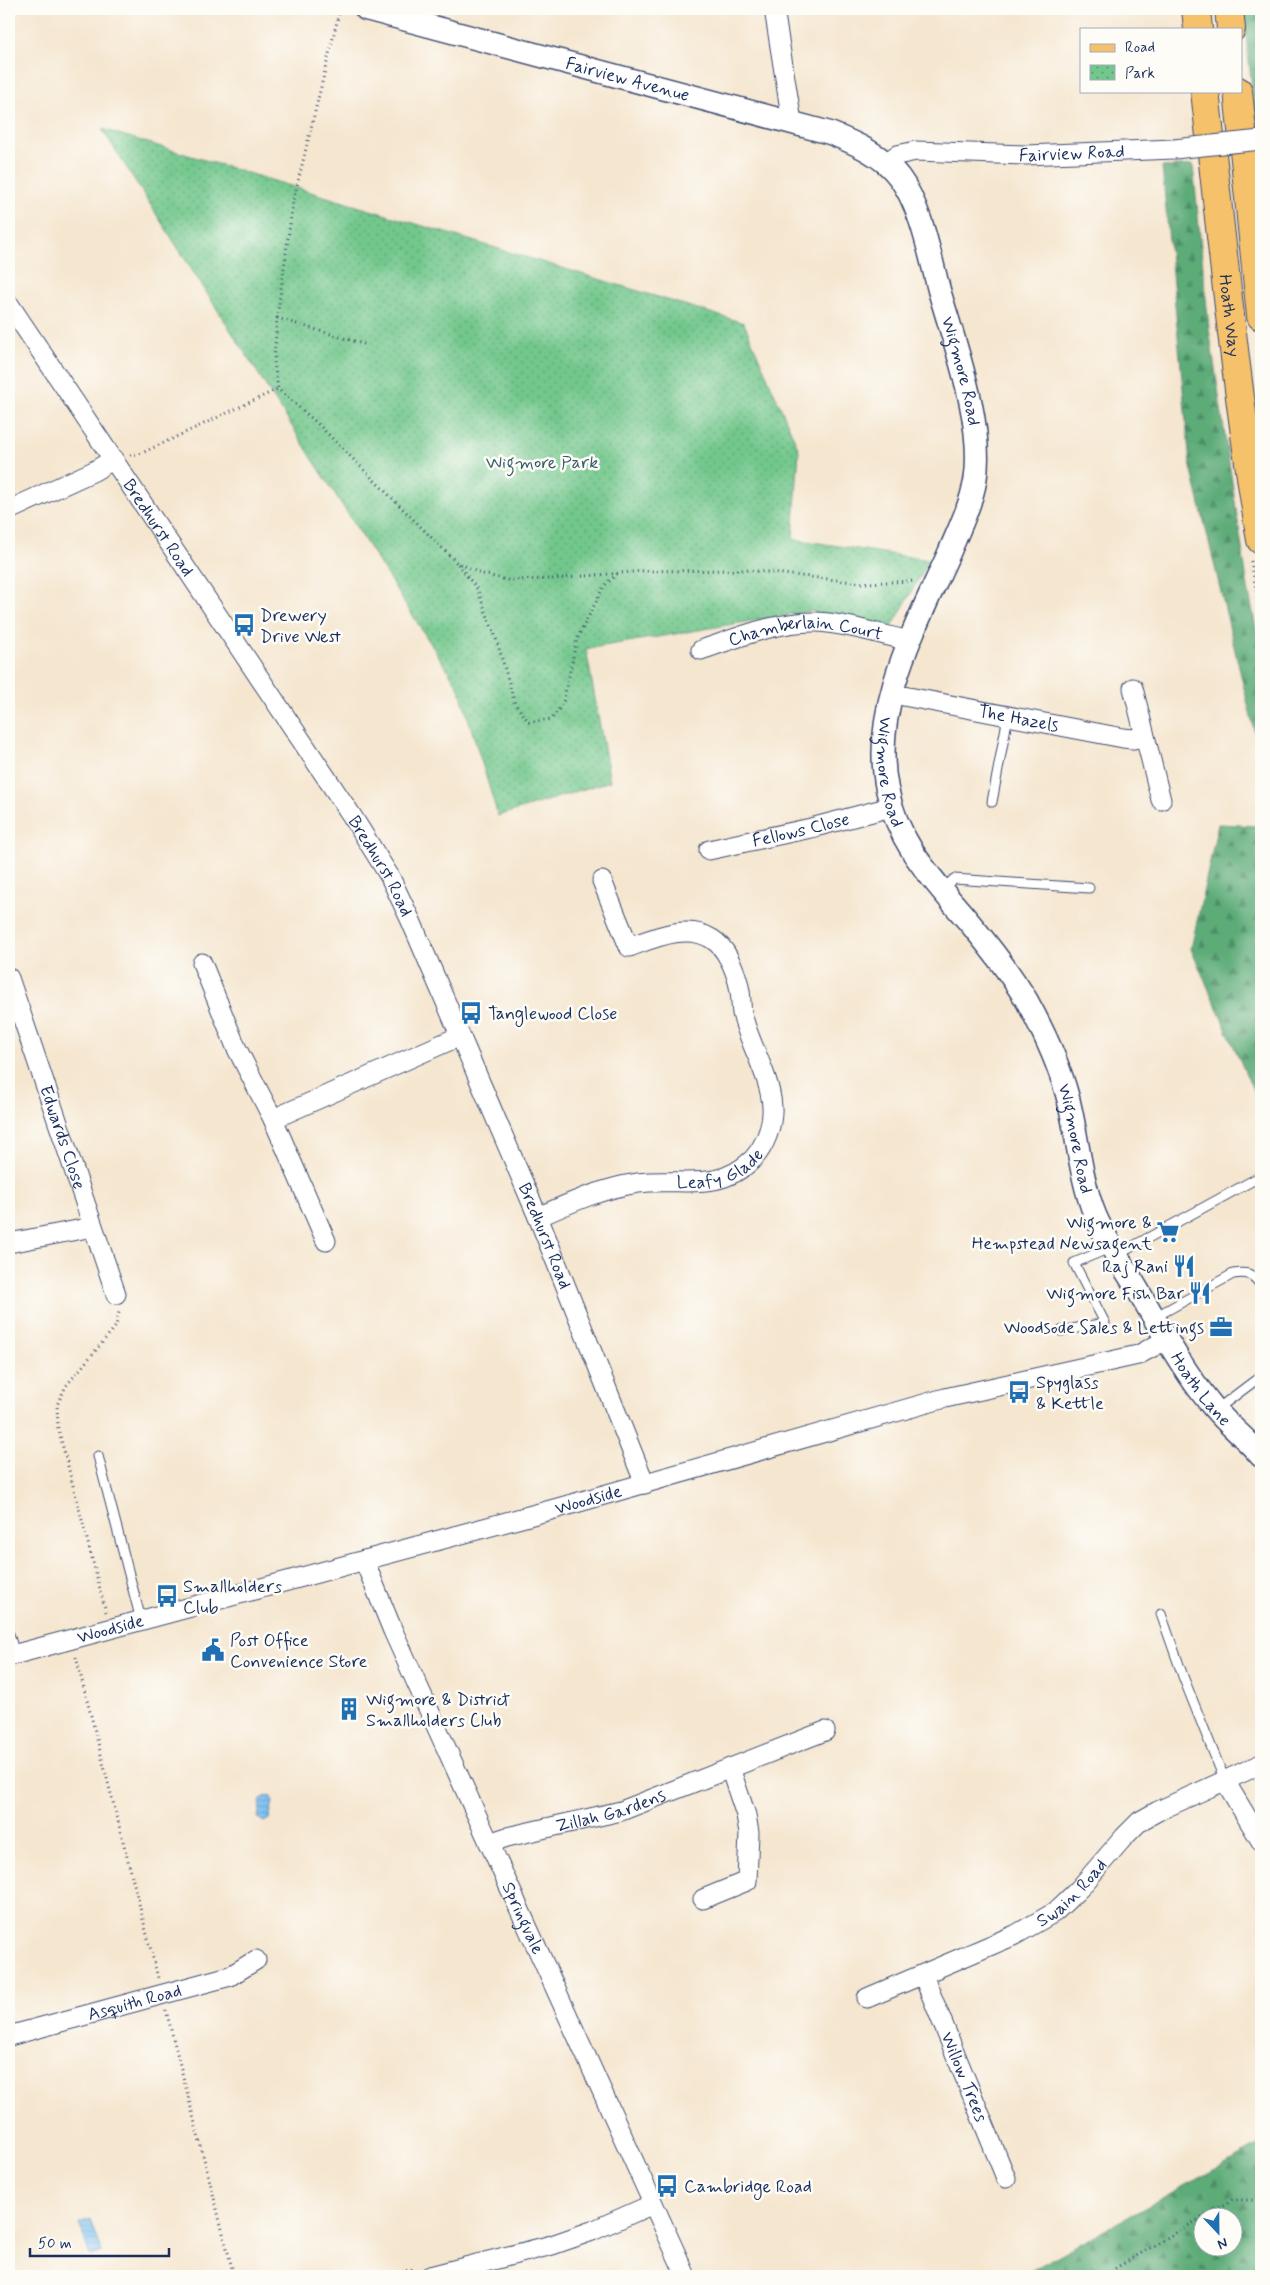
<svg xmlns="http://www.w3.org/2000/svg" width="1270" height="2285" viewBox="0 0 1270 2285" font-family="Mynerve,sans-serif">
  <style>
    .forest { fill: url(#forest-firs); stroke: #3c6e6b; fill-rule: evenodd }
    .park { fill: url(#park-dots); stroke: #467b75 }
    .water { fill: url(#water-rules); stroke: #4a77a7 }
    .lines { fill: none; stroke-linecap: round; stroke-linejoin: round }
    .service-casing { stroke: #3c4a6f; stroke-width: 11 }
    .minor-casing { stroke: #3c4a6f; stroke-width: 21 }
    .tertiary-casing { stroke: #3c4a6f; stroke-width: 25 }
    .primary-casing { stroke: #3c4a6f; stroke-width: 30 }
    .path { stroke: #3c4a6f; stroke-width: 3; stroke-dasharray: 1 4; stroke-linecap: butt }
    .service { stroke: #fff; stroke-width: 9 }
    .minor { stroke: #fff; stroke-width: 19 }
    .tertiary { stroke: #fff; stroke-width: 22 }
    .primary { stroke: #f5c16b; stroke-width: 28 }
    .minor-bridge-casing { stroke: #3c4a6f; stroke-width: 21; stroke-linecap: butt }
    .minor-bridge { stroke: #fff; stroke-width: 19 }
    .labels { text-anchor: middle; stroke-width: 5; stroke-linejoin: round; paint-order: stroke }
    .street-label { font-size: 18px; fill: #1b2f5e; stroke: #fdfcf7 }
    .park-label { font-size: 18px; fill: #355d6c; stroke: #fdfcf7 }
    .poi-label { font-size: 18px; fill: #1b2f5e; stroke: #fdfcf7; text-anchor: start }
  </style>
  <defs>
    <pattern id="forest-firs" width="22" height="20" patternUnits="userSpaceOnUse" patternTransform="scale(1.25)"><rect width="22" height="20" fill="#5dac78"/><path d="M5 1l3.5 6h-7zM16 11l3.5 6h-7z" fill="#4c8c66"/></pattern>
    <pattern id="park-dots" width="8" height="8" patternUnits="userSpaceOnUse" patternTransform="scale(1.25)"><rect width="8" height="8" fill="#72c78c"/><path d="M2 2h.1M6 6h.1" fill="none" stroke="#5da276" stroke-width="1.8" stroke-linecap="round"/></pattern>
    <pattern id="water-rules" width="6" height="5" patternUnits="userSpaceOnUse" patternTransform="scale(1.25)"><rect width="6" height="5" fill="#78bff0"/><path d="M0 2.5h6" fill="none" stroke="#629cc6"/></pattern>
  </defs>
  <rect width="100%" height="100%" fill="#fdfcf7"/>
  <filter id="ink" filterUnits="userSpaceOnUse"><feTurbulence type="fractalNoise" baseFrequency=".02" numOctaves="2"/><feDisplacementMap in="SourceGraphic" scale="10" xChannelSelector="R" yChannelSelector="G"/><feConvolveMatrix kernelMatrix="1 2 1 2 8 2 1 2 1" color-interpolation-filters="sRGB"/></filter>
  <filter id="wash" filterUnits="userSpaceOnUse"><feTurbulence type="fractalNoise" baseFrequency=".0096" numOctaves="4" result="noise"/><feDisplacementMap in="SourceGraphic" scale="20" xChannelSelector="R" yChannelSelector="G"/><feGaussianBlur stdDeviation="1.12" result="paint"/><feColorMatrix in="noise" values="0 0 0 0 0 0 0 0 0 0 0 0 0 0 0 0 0 1.4 0 .05"/><feComposite in="paint" operator="in"/></filter>
  <g filter="url(#wash)">
    <rect width="100%" height="100%" fill="#f5e6cf"/>
    <g class="forest">
      <path d="M1243 9H1261V122L1256 123Z"/>
      <path d="M1193 165 1209 329 1248 588 1261 653V759L1190 463 1162 167Z"/>
      <path d="M1218 824 1261 826V1108L1191 949Z"/>
      <path d="M1261 2144V2276H1021ZM1202 2218H1232V2248H1202Z"/>
    </g>
    <path class="park" d="M102 129 744 323 799 450 793 539 929 560 891 629 811 611 586 649 610 781 498 816 459 688Z"/>
    <g class="water">
      <path d="M267 1796 271 1797 273 1802 269 1819 264 1822 258 1818 261 1799Z"/>
      <path d="M91 2219 102 2252 90 2256 79 2223Z"/>
    </g>
  </g>
  <g filter="url(#ink)">
    <g class="lines">
      <defs>
        <g id="service">
          <path d="M992 802 1008 716"/>
          <path d="M941 891 954 879 1089 888"/>
          <path d="M1117 1255 1261 1176"/>
          <path d="M1153 1318 1233 1274C1247 1272 1253 1273 1261 1286"/>
          <path d="M1061 1331 1105 1323 1074 1263 1112 1247"/>
          <path d="M1216 1410 1261 1376"/>
          <path d="M98 1456 141 1620"/>
          <path d="M1161 1614 1184 1679 1225 1781"/>
          <path d="M9 1634 15 1654"/>
        </g>
        <g id="minor">
          <path d="M774 9 792 122"/>
          <path id="s1" d="M886 163 897 155 916 151 1026 155 1174 149"/>
          <path id="s2" d="M9 304 352 816 390 877 411 921 538 1217 645 1484"/>
          <path d="M9 510 94 471 114 459"/>
          <path id="s3" d="M701 650C737 638 778 621 816 622 846 623 881 635 910 641"/>
          <path d="M1133 688 1161 800"/>
          <path id="s4" d="M893 694 1123 738 1133 739 1144 736"/>
          <path id="s5" d="M709 850 811 828 891 807"/>
          <path d="M202 963 236 1047 273 1119"/>
          <path id="s6" d="M9 978 116 1294"/>
          <path id="s7" d="M538 1217C570 1203 603 1188 638 1183 680 1177 717 1194 753 1159 765 1146 773 1125 772 1107 770 1074 749 1045 742 1013 741 1006 741 998 740 991 738 980 734 968 729 959 725 951 720 944 712 939 687 923 654 938 629 947L602 881"/>
          <path d="M326 1241 273 1119 460 1036"/>
          <path d="M9 1243 93 1227"/>
          <path id="s8" d="M364 1560 393 1631 686 2276"/>
          <path id="s9" d="M9 1656 558 1508 945 1398 1138 1355 1166 1340"/>
          <path d="M1225 1781 1261 1841"/>
          <path id="s10" d="M489 1843 507 1837 621 1811 825 1731"/>
          <path d="M703 1899 747 1881 749 1833 746 1815 730 1768"/>
          <path id="s11" d="M923 1975 1006 2178"/>
          <path id="s12" d="M867 1998 1015 1935 1055 1912 1079 1889 1124 1837 1140 1821 1158 1811 1261 1764"/>
          <path id="s13" d="M9 2036 230 1976 256 1960"/>
          <path d="M430 2276 552 2245 592 2231 653 2204"/>
        </g>
        <g id="tertiary">
          <path id="s14" d="M366 9 830 133C855 143 883 155 899 177 921 206 930 256 939 290 955 345 985 426 975 482 970 507 959 529 949 553 917 625 870 707 887 789 899 847 933 879 969 922 990 947 1010 973 1027 1001 1044 1032 1059 1064 1068 1098 1078 1137 1080 1178 1095 1215 1106 1241 1122 1264 1136 1287 1161 1329 1182 1370 1214 1408 1228 1425 1246 1438 1261 1456"/>
        </g>
        <g id="primary">
          <path d="M1196 9 1198 29"/>
          <path d="M1229 9 1231 29"/>
          <path id="s15" d="M1205 91C1222 241 1236 391 1261 540"/>
          <path d="M1238 91 1261 316"/>
        </g>
      </defs>
      <use href="#service" class="service-casing"/>
      <use href="#minor" class="minor-casing"/>
      <use href="#tertiary" class="tertiary-casing"/>
      <use href="#primary" class="primary-casing"/>
      <g class="path">
        <path d="M340 9 293 202 277 318 274 362 278 389 317 423 456 562 479 573 507 580 552 579 643 571 748 570 863 583 915 581"/>
        <path d="M277 318 367 345"/>
        <path d="M130 455 142 453 278 389"/>
        <path d="M1251 561 1261 616"/>
        <path d="M458 564 477 589 496 638 515 704 529 722 552 719 563 703 577 639 604 586 617 574"/>
        <path d="M106 1612 58 1428 57 1405 66 1386 116 1326 119 1312"/>
        <path d="M76 1657 158 1978"/>
        <path d="M166 2010 234 2276"/>
        <path d="M387 2276 413 2269"/>
        <path d="M1102 2276 1232 2200H1261"/>
      </g>
      <use href="#service" class="service"/>
      <use href="#minor" class="minor"/>
      <use href="#tertiary" class="tertiary"/>
      <use href="#primary" class="primary"/>
      <defs>
        <path id="minor-bridge" d="M1174 149 1261 140"/>
      </defs>
      <use href="#minor-bridge" class="minor-bridge-casing"/>
      <use href="#minor-bridge" class="minor-bridge"/>
    </g>
  </g>
  <defs>
    <symbol id="bus-bare" viewBox="-9 -9 18 18"><path d="M-5-6H5V4H4V6H2V4H-2V6H-4V4H-5ZM-3.5-4V0h7V-4ZM-3.5 1.2v1.5H-2V1.2ZM2 1.2v1.5H3.5V1.2Z" fill="#1f6fb2" stroke="#fdfcf7" stroke-width="2.5" paint-order="stroke"/></symbol>
    <symbol id="supermarket-bare" viewBox="-9 -9 18 18"><path d="M-6-5.5h2.5l.6 2H6L4.5 2H-2.5L-4.4-4H-6ZM-1.5 3.2a1.3 1.3 0 1 0 .1 0ZM3 3.2a1.3 1.3 0 1 0 .1 0Z" fill="#1f6fb2" stroke="#fdfcf7" stroke-width="2.5" paint-order="stroke"/></symbol>
    <symbol id="restaurant-bare" viewBox="-9 -9 18 18"><path d="M-5-6h1v4h1v-4h1v4h1v-4h1v5L-1.5 .5V6h-2V.5L-5-1ZM5-6V6H3V1.5H1.5Q1.5-4 5-6Z" fill="#1f6fb2" stroke="#fdfcf7" stroke-width="2.5" paint-order="stroke"/></symbol>
    <symbol id="office-bare" viewBox="-9 -9 18 18"><path d="M-6-3h4V-5.5h4V-3h4V5H-6ZM-1-4.5V-3h2v-1.5ZM-6 0V1H6V0Z" fill="#1f6fb2" stroke="#fdfcf7" stroke-width="2.5" paint-order="stroke"/></symbol>
    <symbol id="civic-bare" viewBox="-9 -9 18 18"><path d="M-.6-6.5H3V-4.5H.6V-3L4-1V1h2V6H-6V1h2V-1L-.6-3ZM-1.2 2.5V6h2.4V2.5Z" fill="#1f6fb2" stroke="#fdfcf7" stroke-width="2.5" paint-order="stroke"/></symbol>
    <symbol id="building-bare" viewBox="-9 -9 18 18"><path d="M-4-6H4V6H1V3H-1V6H-4ZM-2.5-4.3h1.7v1.8h-1.7ZM.8-4.3h1.7v1.8H.8ZM-2.5-1h1.7V.8h-1.7ZM.8-1h1.7V.8H.8Z" fill="#1f6fb2" stroke="#fdfcf7" stroke-width="2.5" paint-order="stroke"/></symbol>
  </defs>
  <g fill-rule="evenodd">
    <use href="#bus-bare" x="228" y="609" width="32" height="32"/>
    <use href="#bus-bare" x="455" y="997" width="32" height="32"/>
    <use href="#supermarket-bare" x="1152" y="1216" width="32" height="32"/>
    <use href="#restaurant-bare" x="1168" y="1250" width="32" height="32"/>
    <use href="#restaurant-bare" x="1184" y="1277" width="32" height="32"/>
    <use href="#office-bare" x="1205" y="1311" width="32" height="32"/>
    <use href="#bus-bare" x="1003" y="1376" width="32" height="32"/>
    <use href="#bus-bare" x="151" y="1580" width="32" height="32"/>
    <use href="#civic-bare" x="197" y="1634" width="32" height="32"/>
    <use href="#building-bare" x="333" y="1693" width="32" height="32"/>
    <use href="#bus-bare" x="651" y="2170" width="32" height="32"/>
  </g>
  <g class="labels">
    <g class="street-label">
      <text dy="6" stroke="none"><textPath href="#s14" startOffset="271">Fairview Avenue</textPath></text>
      <text dy="6" stroke="none"><textPath href="#s1" startOffset="189">Fairview Road</textPath></text>
      <text dy="6" stroke="none"><textPath href="#s15" startOffset="226">Hoath Way</textPath></text>
      <text dy="6" stroke="none"><textPath href="#s14" startOffset="768">Wigmore Road</textPath></text>
      <text dy="6" stroke="none"><textPath href="#s2" startOffset="269">Bredhurst Road</textPath></text>
      <text dy="6" stroke="none"><textPath href="#s3" startOffset="108">Chamberlain Court</textPath></text>
      <text dy="6" stroke="none"><textPath href="#s4" startOffset="128">The Hazels</textPath></text>
      <text dy="6" stroke="none"><textPath href="#s14" startOffset="1188">Wigmore Road</textPath></text>
      <text dy="6" stroke="none"><textPath href="#s5" startOffset="94">Fellows Close</textPath></text>
      <text dy="6" stroke="none"><textPath href="#s2" startOffset="674">Bredhurst Road</textPath></text>
      <text dy="6" stroke="none"><textPath href="#s6" startOffset="168">Edwards Close</textPath></text>
      <text dy="6" stroke="none"><textPath href="#s14" startOffset="1608">Wigmore Road</textPath></text>
      <text dy="6" stroke="none"><textPath href="#s7" startOffset="191">Leafy Glade</textPath></text>
      <text dy="6" stroke="none"><textPath href="#s2" startOffset="1079">Bredhurst Road</textPath></text>
      <text dy="6" stroke="none"><textPath href="#s14" startOffset="1891">Hoath Lane</textPath></text>
      <text dy="6" stroke="none"><textPath href="#s9" startOffset="600">Woodside</textPath></text>
      <text dy="6" stroke="none"><textPath href="#s9" startOffset="105">Woodside</textPath></text>
      <text dy="6" stroke="none"><textPath href="#s10" startOffset="126">Zillah Gardens</textPath></text>
      <text dy="6" stroke="none"><textPath href="#s12" startOffset="232">Swain Road</textPath></text>
      <text dy="6" stroke="none"><textPath href="#s8" startOffset="392">Springvale</textPath></text>
      <text dy="6" stroke="none"><textPath href="#s13" startOffset="130">Asquith Road</textPath></text>
      <text dy="6" stroke="none"><textPath href="#s11" startOffset="110">Willow Trees</textPath></text>
    </g>
    <g class="park-label">
      <text x="542" y="468">Wigmore Park</text>
    </g>
    <g class="poi-label">
      <text x="260" y="621">Drewery<tspan x="260" dy="21">Drive West</tspan></text>
      <text x="488" y="1019">Tanglewood Close</text>
      <text x="1152" y="1228" text-anchor="end">Wigmore &amp;<tspan x="1152" dy="21">Hempstead Newsagent</tspan></text>
      <text x="1168" y="1272" text-anchor="end">Raj Rani</text>
      <text x="1184" y="1299" text-anchor="end">Wigmore Fish Bar</text>
      <text x="1204" y="1333" text-anchor="end">Woodsode Sales &amp; Lettings</text>
      <text x="1036" y="1388">Spyglass<tspan x="1036" dy="21">&amp; Kettle</tspan></text>
      <text x="183" y="1592">Smallholders<tspan x="183" dy="21">Club</tspan></text>
      <text x="230" y="1646">Post Office<tspan x="230" dy="21">Convenience Store</tspan></text>
      <text x="366" y="1705">Wigmore &amp; District<tspan x="366" dy="21">Smallholders Club</tspan></text>
      <text x="684" y="2192">Cambridge Road</text>
    </g>
  </g>
  <rect width="1270" height="2285" fill="none" stroke="#fdfcf7" stroke-width="30"/>
  <rect x="1080" y="28" width="162" height="65" fill="#fdfcf7" stroke="#a3aaba"/>
  <rect x="1090" y="44" width="25" height="8" fill="#f5c16b" stroke="#a3aaba"/>
  <text x="1125" y="52" font-size="15" fill="#1b2f5e">Road</text>
  <rect x="1090" y="65" width="25" height="15" fill="url(#park-dots)" stroke="#a3aaba"/>
  <text x="1125" y="78" font-size="15" fill="#1b2f5e">Park</text>
  <g transform="translate(1218 2232) rotate(158)"><circle r="24" fill="#fdfcf7" stroke="#a3aaba"/>
  <path d="M0-4L9 19L0 12L-9 19Z" fill="#1f6fb2"/>
  <text y="-8" font-size="14" font-weight="bold" text-anchor="middle" fill="#1b2f5e">N</text>
  </g>
  <path d="M30 2248v8h139v-8" fill="none" stroke="#1b2f5e" stroke-width="2.5"/>
  <text x="38" y="2248" font-size="15" fill="#1b2f5e" stroke="#fdfcf7" stroke-width="4" paint-order="stroke">50 m</text>
</svg>
